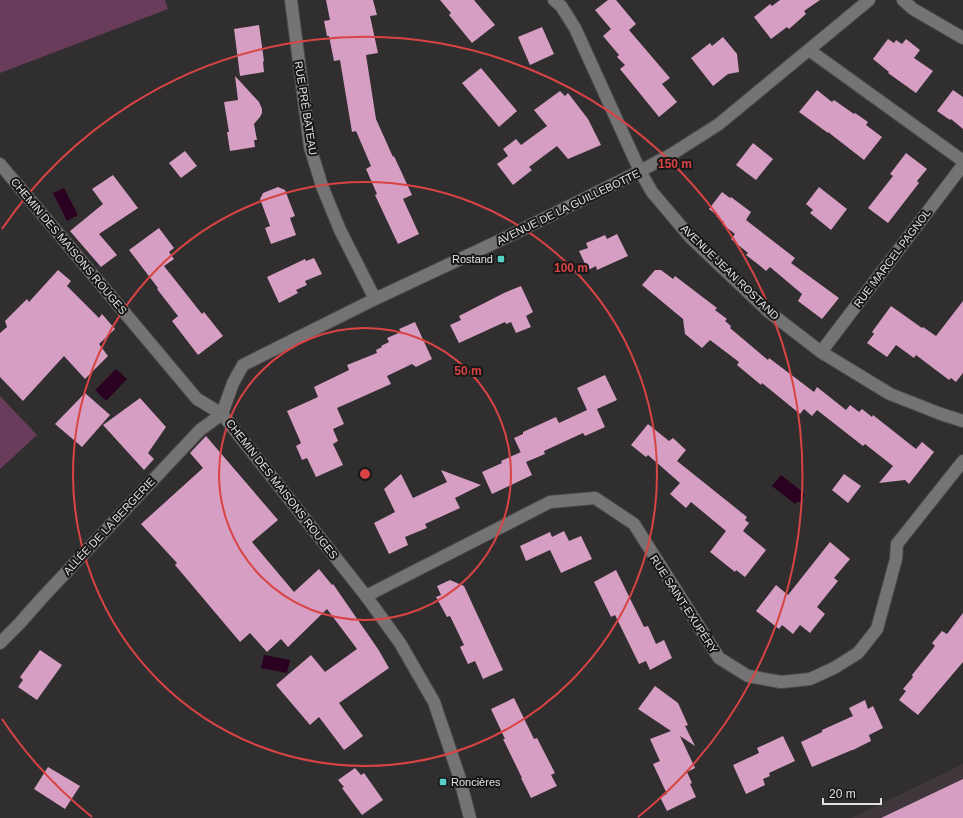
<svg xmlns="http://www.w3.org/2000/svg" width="963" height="818" viewBox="0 0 963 818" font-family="Helvetica,sans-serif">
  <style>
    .built { fill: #3f373c }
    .green { fill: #693c5b }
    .water { fill: #2a0120 }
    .building { fill: #d59ec2 }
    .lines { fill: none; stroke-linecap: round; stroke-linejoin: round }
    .minor-casing { stroke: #4d4b4c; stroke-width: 14 }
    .minor { stroke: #767375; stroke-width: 12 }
    .ring { fill: none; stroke: #d84444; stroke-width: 2 }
    .poi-dot { fill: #55cec6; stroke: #181718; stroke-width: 1.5 }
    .labels { text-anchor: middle; stroke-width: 4; stroke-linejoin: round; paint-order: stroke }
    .street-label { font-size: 11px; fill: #e1e0e1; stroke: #181718 }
    .poi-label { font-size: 11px; fill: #e1e0e1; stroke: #181718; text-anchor: end }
    .centre { fill: #d84444; stroke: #181718; stroke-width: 2 }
    .ring-label { font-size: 12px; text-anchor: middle; font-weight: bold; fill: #d84444; stroke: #181718; stroke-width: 4; stroke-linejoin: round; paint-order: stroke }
  </style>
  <rect width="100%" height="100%" fill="#312e30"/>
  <path class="built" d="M963 764V818H852Z"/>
  <g class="green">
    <path d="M0 0H165L168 9 0 73Z"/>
    <path d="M0 396 37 435 0 469Z"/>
  </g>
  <g class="water">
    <path d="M64 188 78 215 67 221 53 193Z"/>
    <path d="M116 369 127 379 106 401 95 390Z"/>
    <path d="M781 475 804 493C803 496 804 499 801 502H797L795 504 772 486Z"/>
    <path d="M264 655 290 660 287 673 261 668Z"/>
  </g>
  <g class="building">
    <path d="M326 0H373L377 15 370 16 378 53 366 55 376 119 393 157 394 156 412 195 403 199 419 234 398 244 375 195 377 194 366 169 371 166 356 131 352 132 340 60 334 61 329 36H327L324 21 330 20Z"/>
    <path d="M440 0H474L495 25 472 43 449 15 451 13Z"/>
    <path d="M608 0H616L636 24 629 30 670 78 662 84 677 102 659 117 620 69 625 65 617 57 619 55 603 36 611 29 595 10Z"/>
    <path d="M780 0H820L804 11 806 14 789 29 787 27 771 39 754 17 770 4 772 6Z"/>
    <path d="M259 25 264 61 263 62 264 72 240 76 234 29Z"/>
    <path d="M542 27 554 54 530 65 518 37Z"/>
    <path d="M723 37 737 54 739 72 728 74 713 86 691 58 710 43 712 46Z"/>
    <path d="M888 39 894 43 896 40 902 44 906 39 920 50 914 58 933 71 916 93 888 73 889 72 873 59Z"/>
    <path d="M481 68 517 111 499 127 462 83Z"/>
    <path d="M235 76 259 102 262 109V113L260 117 254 124 257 140H254L255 147 230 151 227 132H229L224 102 238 100Z"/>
    <path d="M817 90 832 102 834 100 854 114 855 113 868 122 866 125 882 137 864 160 828 132V133L799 112Z"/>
    <path d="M953 90 963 97V129L951 119 950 120 937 111Z"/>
    <path d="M560 91 565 96 568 93 588 119 601 145 568 159 557 146 529 167 532 170 513 185 497 164 508 156 503 149 516 139 521 145 547 126 534 110Z"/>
    <path d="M753 143 773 159 756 180 736 165Z"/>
    <path d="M185 151 197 166 181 178 169 163Z"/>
    <path d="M906 153 927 169 917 181 919 183 888 223 868 208 893 176 890 174Z"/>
    <path d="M113 175 138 208 99 234 117 255 101 267 70 231 103 204 92 189Z"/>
    <path d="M278 187 285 190 295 216 290 218 296 235 271 244 265 228 270 226 260 199 263 193Z"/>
    <path d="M819 187 847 209 831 230 810 213 813 210 806 204Z"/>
    <path d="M722 192 730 198 731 197 751 212 746 220 795 258 791 263 839 298 822 319 798 301 802 294 770 267 766 271 759 265 746 255 748 253 731 239 735 234 722 224 724 222 716 216 717 215 709 209Z"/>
    <path d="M159 228 174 248 169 252 174 259 164 266 202 314 204 312 223 336 198 355 172 321 178 316 157 289 158 288 129 250Z"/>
    <path d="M617 234 628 256 597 270 596 266 588 270 579 251 588 248 586 243 605 235 607 239Z"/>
    <path d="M314 258 322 274 305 281 307 285 296 290 298 293 279 303 267 277 305 259 306 261Z"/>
    <path d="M58 270 71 281 67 286 99 318 102 314 115 329 99 344 108 356 85 379 64 356 23 401 0 377V333L7 327 5 321 27 299 29 302Z"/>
    <path d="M655 270H661L673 279 675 276 717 308 715 310 727 319 725 321 731 326 730 328 768 360 769 358 814 392 817 387 846 410 850 405 859 412 862 409 872 417 873 415 916 449 922 442 934 452 909 484 905 480 879 483 893 466 865 444 863 446 817 410 812 416 804 409 800 414 762 383 761 385 737 365 739 362 710 340 702 348 685 334 683 319 642 285Z"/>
    <path d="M521 286 533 312 526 316 531 327 516 333 511 322 506 324 505 322 459 343 450 325 461 320 459 316 504 293Z"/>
    <path d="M963 301V373L956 382 951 378 949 380 916 355 914 358 896 345 887 357 867 343 874 334 872 332 891 306 922 328 923 327 936 336Z"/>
    <path d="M415 322 432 359 416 367 412 364 387 376 391 384 337 408 344 424 333 429 338 441 333 444 343 465 316 477 307 458 302 460 296 446 301 443 287 411 318 397 314 387 349 370 347 365 377 353 376 350 382 347 381 346 389 342 387 338 401 332 399 329Z"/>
    <path d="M605 375 617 400 597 409 605 427 585 436 583 433 544 451 545 454 526 462 532 475 492 494 482 472 502 463 501 461 521 452 523 457 514 438 523 434V432L556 417 559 423 587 410 577 388Z"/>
    <path d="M85 393 110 415 82 447 55 424Z"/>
    <path d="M140 398 166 427 148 453 154 459 144 470 103 425Z"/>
    <path d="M648 424 669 441 673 438 686 450 677 461 747 517 745 520 749 523 743 531 766 550 745 577 736 570 735 572 710 552 726 531 691 502 686 508 670 494 680 483 648 455 646 457 631 445Z"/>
    <path d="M206 436 278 520 252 542 294 592 319 569 332 585 333 584 378 649 389 668 339 703 363 736 344 750 319 717 310 725 276 685 311 655 325 672 357 649 327 609 288 647 281 639 267 652 250 633 240 642 175 565 177 563 141 524 203 468 190 453Z"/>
    <path d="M441 470 481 485 455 498 460 508 425 524 427 528 405 537 408 545 389 554 374 523 395 512 384 489 401 474 413 498 447 482Z"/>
    <path d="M844 474 861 486 848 503 832 490Z"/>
    <path d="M564 531 569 541 581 536 592 559 561 573 550 550 526 561 520 546 550 532 552 537Z"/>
    <path d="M830 542 850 559 834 578 838 581 817 607 825 614 810 633 800 625 793 634 782 625 779 629 756 611 776 585 788 595Z"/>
    <path d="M616 570 644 627 648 626 656 644 664 640 672 658 650 670 646 661 639 664 615 615 611 617 594 582Z"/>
    <path d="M450 580 464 586 503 670 483 679 475 661 468 664 460 647 464 645 450 616 447 617 436 597 441 595 437 586Z"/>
    <path d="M963 613V662L918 715 899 700 906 691 903 689 913 677 912 675 935 646 932 643 942 631 947 634Z"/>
    <path d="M40 650 62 665 37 700 18 687 23 680 20 677Z"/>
    <path d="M655 686 678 703 688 725 685 726 695 746 680 736 695 768 687 772 692 783 690 784 696 797 667 811 660 797 667 794 653 764 660 761 650 739 671 731 638 709Z"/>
    <path d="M514 698 534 739 537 738 555 773 551 775 557 786 531 798 521 778H522L503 739H505L491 709Z"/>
    <path d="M865 700 868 709 873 706 883 728 869 735 871 741 853 750H852L812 767 801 742 822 732V730L853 716 849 708Z"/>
    <path d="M783 736 795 761 769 773 770 776 763 779 765 785 746 794 733 765 759 753 757 748Z"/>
    <path d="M48 767 80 786 65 809 34 789Z"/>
    <path d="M355 768 361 775 364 773 383 800 362 815 342 788 344 787 338 780Z"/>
    <path d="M963 779V818H881Z"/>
  </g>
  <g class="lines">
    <defs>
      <g id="minor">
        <path d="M291 0 310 147 322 186 340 230 375 299"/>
        <path d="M554 0 561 6 575 28 640 171 652 192 691 238 769 312 821 352 890 394 941 414 963 421"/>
        <path d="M903 0 913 9 963 38"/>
        <path d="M809 50 963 161"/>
        <path d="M0 164 197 399 222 414 366 596 400 643 434 702 459 776 470 818"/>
        <path d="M821 352 963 165"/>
        <path d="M222 414 233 383 243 365 375 299 507 237 640 171 672 154 719 124 869 0"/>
        <path d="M366 596 550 502 595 498 634 524 719 658 748 676 781 682 810 679 834 668 858 653 877 629 896 559 897 544 963 461"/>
        <path d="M0 643 19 624 42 598 200 430 222 414"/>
      </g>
    </defs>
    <use href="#minor" class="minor-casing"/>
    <use href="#minor" class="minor"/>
  </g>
  <g class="ring">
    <circle cx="365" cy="474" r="146"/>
    <circle cx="365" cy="474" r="292"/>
    <path d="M92 817A438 438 0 0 1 2 719M2 229A438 438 0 1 1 638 817"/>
  </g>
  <g class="poi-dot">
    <rect x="497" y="255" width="8" height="8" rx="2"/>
    <rect x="439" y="778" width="8" height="8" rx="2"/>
  </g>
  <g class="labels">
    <g class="street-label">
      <text transform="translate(306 108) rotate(81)" y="4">RUE PRÉ BATEAU</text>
      <text transform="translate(568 207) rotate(-26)" y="4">AVENUE DE LA GUILLEBOTTE</text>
      <text transform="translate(69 246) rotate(50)" y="4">CHEMIN DES MAISONS ROUGES</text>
      <text transform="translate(892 258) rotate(-53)" y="4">RUE MARCEL PAGNOL</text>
      <text transform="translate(730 272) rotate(44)" y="4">AVENUE JEAN ROSTAND</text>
      <text transform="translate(282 489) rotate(52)" y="4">CHEMIN DES MAISONS ROUGES</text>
      <text transform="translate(109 526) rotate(-47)" y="4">ALLÉE DE LA BERGERIE</text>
      <text transform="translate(684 604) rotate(57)" y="4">RUE SAINT-EXUPÉRY</text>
    </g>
    <g class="poi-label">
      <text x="493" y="263">Rostand</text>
      <text x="451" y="786" text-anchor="start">Roncières</text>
    </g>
  </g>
  <circle cx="365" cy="474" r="6" class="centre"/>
  <g class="ring-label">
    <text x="675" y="168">150 m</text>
    <text x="571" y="272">100 m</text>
    <text x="468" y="375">50 m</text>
  </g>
  <path d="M823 798v6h58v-6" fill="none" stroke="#e1e0e1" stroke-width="2"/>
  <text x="829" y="798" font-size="12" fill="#e1e0e1" stroke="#181718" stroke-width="3" paint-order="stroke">20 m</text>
</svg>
